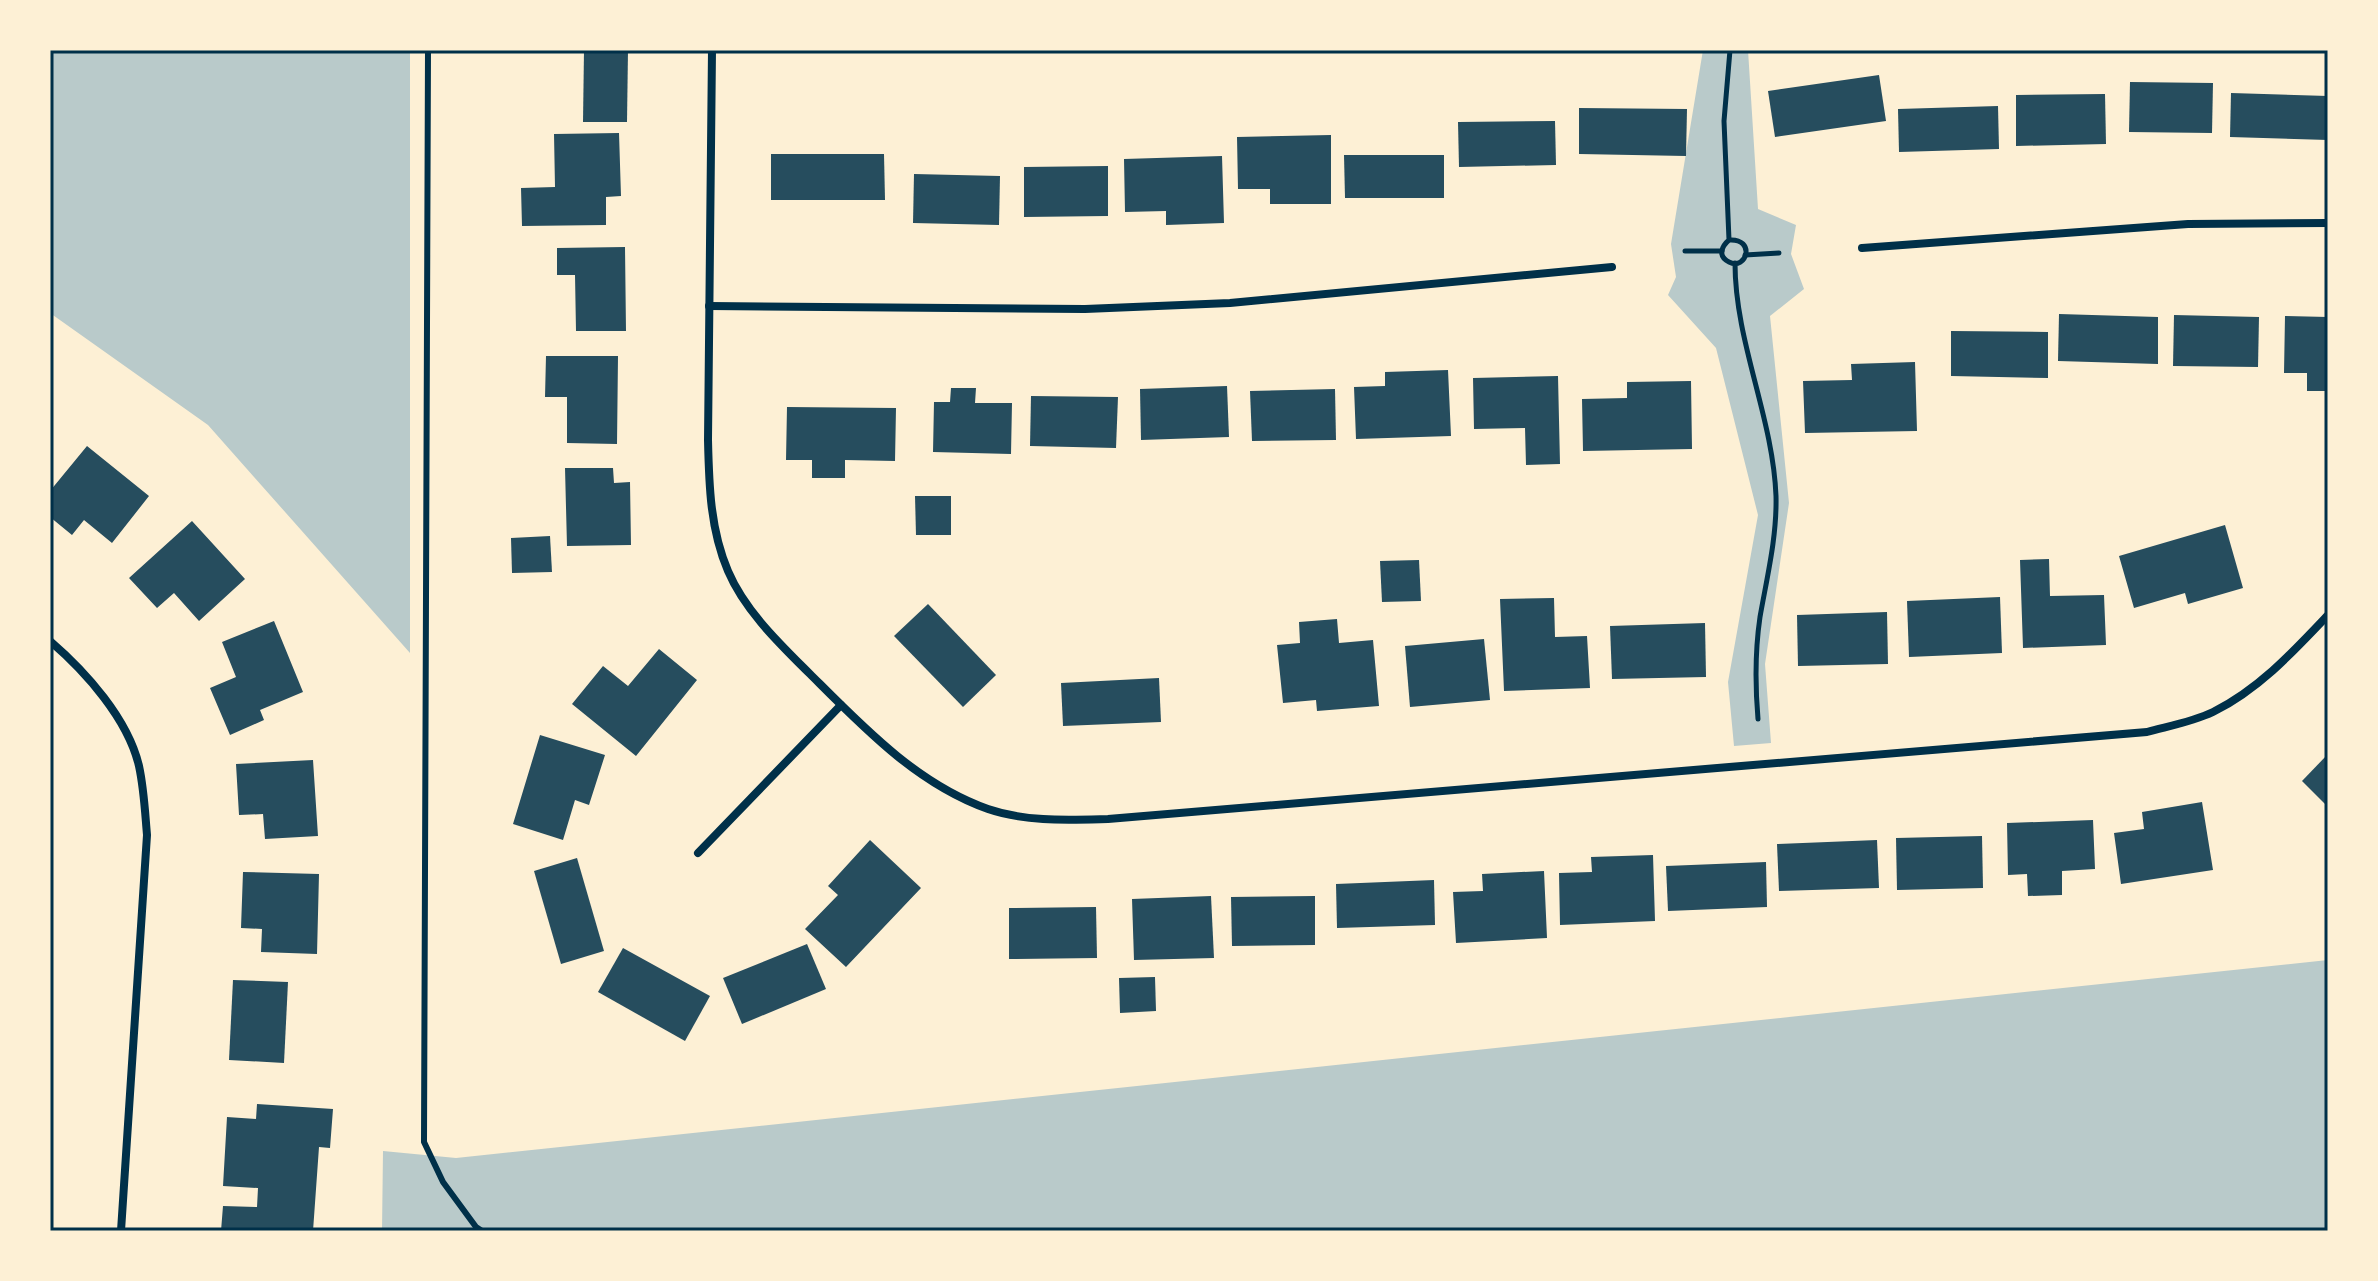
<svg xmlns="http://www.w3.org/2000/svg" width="2378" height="1281" viewBox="0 0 2378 1281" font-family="'Open Sans',sans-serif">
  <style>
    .green { fill: #b9caca }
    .building { fill: #264d5e }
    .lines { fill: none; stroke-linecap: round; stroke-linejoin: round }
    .path { stroke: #003049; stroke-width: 5 }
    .service { stroke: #003049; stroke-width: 6 }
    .minor { stroke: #003049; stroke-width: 8 }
    .neatline { fill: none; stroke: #003049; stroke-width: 3 }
  </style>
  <rect width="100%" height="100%" fill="#fdf0d5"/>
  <g class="green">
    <path d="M50 50H410V653L208 425 50 313Z"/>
    <path d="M1703 50H1748L1758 209 1796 225 1791 254 1804 289 1770 316 1789 503 1765 664 1771 743 1734 746 1728 682 1758 515 1716 348 1668 295 1676 277 1671 244Z"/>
    <path d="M2328 960V1231H382L383 1151 456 1158Z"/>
  </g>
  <g class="building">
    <path d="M584 50H628L627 122H583Z"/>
    <path d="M1879 75 1886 121 1775 137 1768 91Z"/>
    <path d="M2130 82 2213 83 2212 133 2129 132Z"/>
    <path d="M2231 93 2328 96V140L2230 137Z"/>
    <path d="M2105 94 2106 144 2016 146V95Z"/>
    <path d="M1998 106 1999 149 1899 152 1898 109Z"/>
    <path d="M1579 108 1687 109 1686 156 1579 154Z"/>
    <path d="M1555 121 1556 165 1459 167 1458 122Z"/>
    <path d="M619 133 621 196 606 197V225L522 226 521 188 555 187 554 134Z"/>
    <path d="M1331 135V204H1270V189H1238L1237 137Z"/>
    <path d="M771 154H884L885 200H771Z"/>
    <path d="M1344 155H1444V198H1345Z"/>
    <path d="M1222 156 1224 223 1166 225V211L1125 212 1124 159Z"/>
    <path d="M1108 166V216L1024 217V167Z"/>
    <path d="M914 174 1000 176 999 225 913 223Z"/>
    <path d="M625 247 626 331H576L575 275H557V248Z"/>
    <path d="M2059 314 2158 317V364L2058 361Z"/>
    <path d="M2174 315 2259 317 2258 367 2173 366Z"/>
    <path d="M2285 316 2328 317V391H2307V373H2284Z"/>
    <path d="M1951 331 2048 332V378L1951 376Z"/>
    <path d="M546 356H618L617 444 567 443V397H545Z"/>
    <path d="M1915 362 1917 431 1805 433 1803 381 1852 380 1851 364Z"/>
    <path d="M1448 370 1451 436 1356 439 1354 387 1385 386V372Z"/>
    <path d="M1558 376 1560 464 1526 465 1525 428 1474 429 1473 378Z"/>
    <path d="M1691 381 1692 449 1583 451 1582 399 1627 398V382Z"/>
    <path d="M1227 386 1229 437 1141 440 1140 389Z"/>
    <path d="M951 388H976L975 403H1012L1011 454 933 452 934 402H950Z"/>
    <path d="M1335 389 1336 440 1252 441 1250 391Z"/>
    <path d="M1031 396 1118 397 1116 448 1030 446Z"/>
    <path d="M787 407 896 408 895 461 845 460V478H812V460H786Z"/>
    <path d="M87 446 149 496 112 543 84 520 72 535 50 517V491Z"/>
    <path d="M565 468H613L614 483 630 482 631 545 567 546Z"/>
    <path d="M915 496H951V535H916Z"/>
    <path d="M192 521 245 579 199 621 174 593 157 608 129 578Z"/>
    <path d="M2225 525 2243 588 2188 604 2185 593 2134 608 2119 556Z"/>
    <path d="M550 536 552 572 512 573 511 538Z"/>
    <path d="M2049 559 2050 596 2104 595 2106 645 2023 648 2020 560Z"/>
    <path d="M1419 560 1421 601 1382 602 1380 561Z"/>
    <path d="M2000 597 2002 653 1909 657 1907 601Z"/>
    <path d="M1554 598 1555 637 1587 636 1590 688 1504 691 1500 599Z"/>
    <path d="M928 604 996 675 963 707 894 636Z"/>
    <path d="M1887 612 1888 664 1798 666 1797 615Z"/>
    <path d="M1337 619 1339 643 1373 640 1379 706 1317 711 1316 700 1283 703 1277 645 1300 643 1299 622Z"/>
    <path d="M274 621 303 692 260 710 264 720 230 735 210 688 236 677 222 642Z"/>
    <path d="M1705 623 1706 677 1612 679 1610 626Z"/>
    <path d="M1484 639 1490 700 1410 707 1405 646Z"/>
    <path d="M659 649 697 680 636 756 572 704 603 666 628 686Z"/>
    <path d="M1159 678 1161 722 1063 726 1061 683Z"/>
    <path d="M540 735 605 755 589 805 575 800 563 840 513 824Z"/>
    <path d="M2328 754V807L2302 781Z"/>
    <path d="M313 760 318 836 265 839 263 814 239 815 236 764Z"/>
    <path d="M2202 802 2213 870 2121 884 2114 833 2144 829 2142 812Z"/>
    <path d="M2093 820 2095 869 2062 871V895L2028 896 2027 874 2008 875 2007 823Z"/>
    <path d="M1982 836 1983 888 1897 890 1896 838Z"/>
    <path d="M870 840 921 888 846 967 805 929 838 895 828 886Z"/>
    <path d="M1877 840 1879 888 1779 891 1777 844Z"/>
    <path d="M1653 855 1655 921 1560 925 1559 873 1592 872 1591 857Z"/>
    <path d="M577 858 604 951 561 964 534 871Z"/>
    <path d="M1766 862 1767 907 1668 911 1666 866Z"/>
    <path d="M1544 871 1547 938 1456 943 1453 892 1483 891 1482 874Z"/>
    <path d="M243 872 319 874 317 954 261 952 262 929 241 928Z"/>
    <path d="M1434 880 1435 925 1337 928 1336 884Z"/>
    <path d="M1211 896 1214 958 1134 960 1132 899Z"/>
    <path d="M1315 896V945L1232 946 1231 897Z"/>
    <path d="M1096 907 1097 958 1009 959V908Z"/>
    <path d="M807 944 826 989 742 1024 723 978Z"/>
    <path d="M623 948 710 996 685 1041 598 992Z"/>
    <path d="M1155 977 1156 1011 1120 1013 1119 978Z"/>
    <path d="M233 980 288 982 284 1063 229 1060Z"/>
    <path d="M257 1104 333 1109 330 1148 319 1147 313 1231H221L223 1206 257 1207 258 1188 223 1186 227 1117 256 1119Z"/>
  </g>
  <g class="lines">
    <g class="path">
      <path d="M1729 240C1756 238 1747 271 1729 262 1717 256 1722 246 1729 240L1724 121 1730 50"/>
      <path d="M1685 251H1722"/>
      <path d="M1745 255 1779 253"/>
      <path d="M1735 263C1735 342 1773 417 1776 496 1777 537 1767 577 1760 617 1755 651 1755 684 1758 719"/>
    </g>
    <path class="service" d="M428 50 424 1142 443 1182 476 1227 482 1231"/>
    <g class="minor">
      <path d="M712 50 708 440C709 484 710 529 728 571 745 611 780 644 810 674 863 727 917 784 988 809 1026 822 1067 820 1108 819L2147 732C2169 726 2192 722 2213 712 2259 689 2293 652 2328 615"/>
      <path d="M1862 248 2188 224 2328 223"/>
      <path d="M709 306 1085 309 1230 303 1612 267"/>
      <path d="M50 641C86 672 128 719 139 766 144 789 145 812 147 835L121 1231"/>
      <path d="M698 853 841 705"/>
    </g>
  </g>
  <rect width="2378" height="1281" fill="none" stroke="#fdf0d5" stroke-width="104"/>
  <rect x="52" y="52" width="2274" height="1177" class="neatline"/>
</svg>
